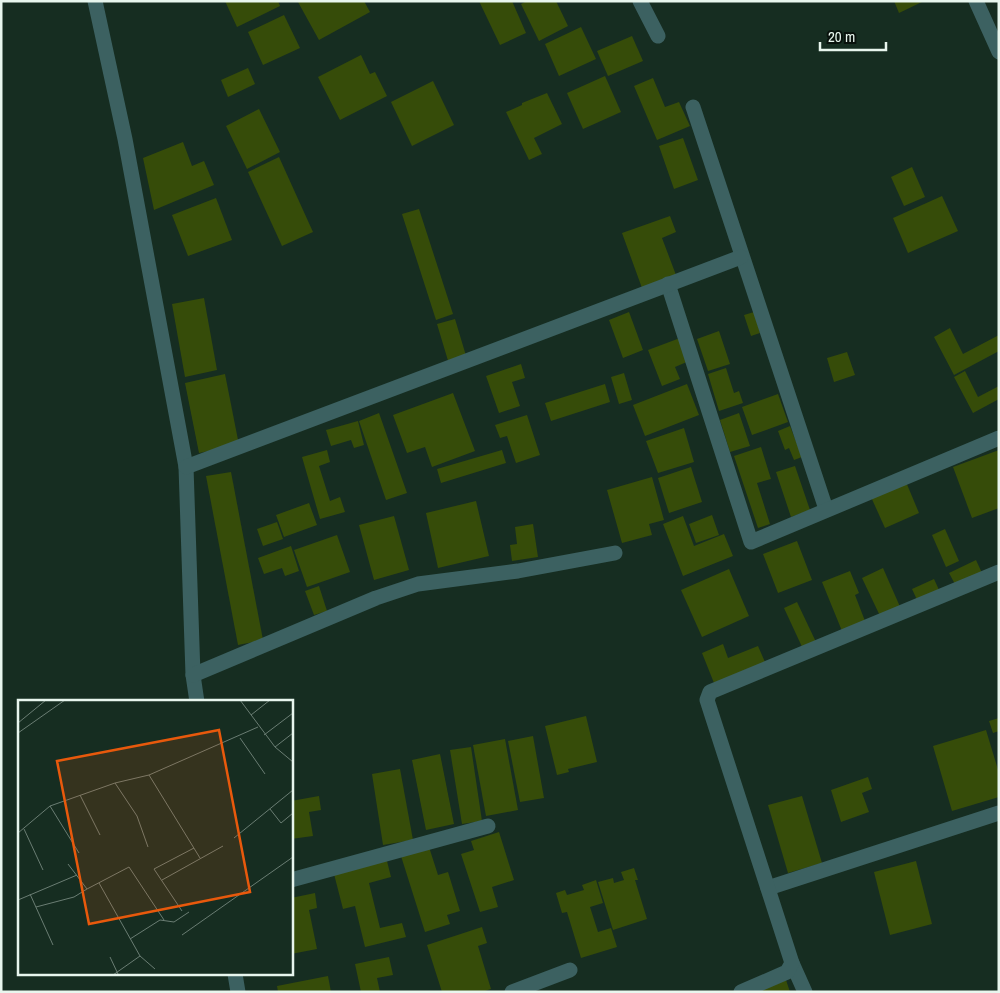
<svg xmlns="http://www.w3.org/2000/svg" width="1000" height="993" viewBox="0 0 1000 993" font-family="'Archivo Narrow',sans-serif">
  <style>
    .building { fill: #364c09 }
    .lines { fill: none; stroke-linecap: round; stroke-linejoin: round }
    .street { stroke: #3c6161; stroke-width: 15 }
    .inset-road { fill: none; stroke: #6a7d73; stroke-width: 1 }
    .view { fill: #e8590c; fill-opacity: 0.15; stroke: #e8590c; stroke-width: 2.5 }
    .inset-edge { fill: none; stroke: #e8f6ee; stroke-width: 2.5 }
  </style>
  <rect width="100%" height="100%" fill="#162d21"/>
  <g class="building">
    <path d="M225 1H278L280 6 237 27Z"/>
    <path d="M364 1 370 12 319 40 298 2Z"/>
    <path d="M479 1H512L526 33 500 45Z"/>
    <path d="M527 1H556L568 26 539 41 521 4Z"/>
    <path d="M894 1H924L899 13Z"/>
    <path d="M284 15 300 48 263 65 248 32Z"/>
    <path d="M581 27 596 59 559 76 545 44Z"/>
    <path d="M632 36 643 61 608 76 597 51Z"/>
    <path d="M361 55 370 74 375 72 387 96 340 120 318 77Z"/>
    <path d="M248 68 255 84 228 97 221 80Z"/>
    <path d="M605 76 621 112 583 129 567 93Z"/>
    <path d="M653 78 665 107 679 102 690 126 657 140 634 86Z"/>
    <path d="M433 81 454 125 412 146 391 102Z"/>
    <path d="M547 93 562 124 534 138 542 154 529 160 506 112 522 105V103Z"/>
    <path d="M259 109 280 152 247 169 226 126Z"/>
    <path d="M683 138 698 180 674 189 659 146Z"/>
    <path d="M183 142 192 166 204 161 214 185 154 210 143 158Z"/>
    <path d="M279 157 313 232 282 246 248 172Z"/>
    <path d="M912 167 925 197 904 206 891 177Z"/>
    <path d="M942 196 958 231 908 253 893 218Z"/>
    <path d="M216 198 232 240 188 256 172 215Z"/>
    <path d="M419 209 453 314 436 320 402 214Z"/>
    <path d="M670 216 676 232 662 238 676 275 642 288 622 233Z"/>
    <path d="M204 298 217 370 185 377 172 304Z"/>
    <path d="M629 312 643 350 623 358 609 320Z"/>
    <path d="M754 312 760 333 751 336 744 315Z"/>
    <path d="M455 319 467 359 449 364 437 324Z"/>
    <path d="M950 328 963 354 999 335V351L954 375 934 337Z"/>
    <path d="M719 331 730 364 708 371 697 339Z"/>
    <path d="M680 338 689 361 675 367 680 379 662 386 648 350Z"/>
    <path d="M847 352 855 375 834 382 827 358Z"/>
    <path d="M521 364 525 378 512 382 520 406 499 413 486 376Z"/>
    <path d="M726 368 734 393 739 391 743 403 719 411 708 374Z"/>
    <path d="M965 371 978 397 999 386V399L973 413 954 377Z"/>
    <path d="M624 373 632 400 619 404 611 377Z"/>
    <path d="M225 374 239 445 199 453 185 383Z"/>
    <path d="M605 384 610 402 551 421 545 403Z"/>
    <path d="M687 384 699 415 645 436 633 405Z"/>
    <path d="M453 393 475 451 432 467 425 447 407 453 393 415Z"/>
    <path d="M778 394 788 422 752 435 742 407Z"/>
    <path d="M379 413 407 493 386 500 359 421Z"/>
    <path d="M739 413 750 446 730 452 720 420Z"/>
    <path d="M527 415 540 455 516 463 507 436 500 438 495 425Z"/>
    <path d="M358 421 364 445 354 448 351 440 331 446 326 430Z"/>
    <path d="M790 426 802 457 794 460 789 448 785 450 778 431Z"/>
    <path d="M684 428 694 462 658 473 646 441Z"/>
    <path d="M761 447 771 479 757 483 770 524 758 528 734 456Z"/>
    <path d="M327 450 330 462 319 466 330 501 340 497 345 512 320 519 302 457Z"/>
    <path d="M502 450 506 463 441 483 437 469Z"/>
    <path d="M999 450V508L972 518 953 467Z"/>
    <path d="M795 466 810 510 791 517 776 472Z"/>
    <path d="M691 467 702 502 669 513 658 478Z"/>
    <path d="M231 472 263 640 238 645 206 476Z"/>
    <path d="M652 477 664 520 649 524 652 535 622 543 607 490Z"/>
    <path d="M906 482 919 513 885 528 871 497Z"/>
    <path d="M476 501 489 556 438 568 426 513Z"/>
    <path d="M309 503 317 525 284 537 276 515Z"/>
    <path d="M712 515 719 535 696 543 689 524Z"/>
    <path d="M394 516 409 570 374 580 359 525Z"/>
    <path d="M683 516 694 546 724 534 733 556 683 576 663 524Z"/>
    <path d="M277 522 283 539 263 546 257 529Z"/>
    <path d="M533 524 538 557 512 561 510 545 517 544 515 527Z"/>
    <path d="M945 529 959 561 946 567 932 535Z"/>
    <path d="M337 535 350 572 307 587 294 550Z"/>
    <path d="M797 541 812 580 778 593 763 554Z"/>
    <path d="M291 546 299 571 285 576 282 568 264 574 258 558Z"/>
    <path d="M976 560 982 573 956 586 949 573Z"/>
    <path d="M883 568 901 609 881 618 862 578Z"/>
    <path d="M729 569 749 616 702 637 681 590Z"/>
    <path d="M850 571 859 593 855 595 865 621 842 631 822 582Z"/>
    <path d="M934 579 940 592 918 602 912 589Z"/>
    <path d="M319 586 327 611 314 615 305 591Z"/>
    <path d="M797 602 816 642 803 649 784 608Z"/>
    <path d="M723 644 728 658 758 646 765 662 714 683 702 653Z"/>
    <path d="M586 716 597 762 568 769 569 772 557 775 545 726Z"/>
    <path d="M999 718V731L993 733 989 721Z"/>
    <path d="M986 730 999 773V797L952 811 933 746Z"/>
    <path d="M533 736 544 798 520 802 508 741Z"/>
    <path d="M505 739 518 810 486 816 473 745Z"/>
    <path d="M471 747 482 821 462 824 450 750Z"/>
    <path d="M440 754 454 824 426 830 412 760Z"/>
    <path d="M400 769 413 840 383 845 372 774Z"/>
    <path d="M868 777 872 789 862 793 869 812 841 822 831 790Z"/>
    <path d="M319 796 321 810 309 812 313 836 291 839V801Z"/>
    <path d="M802 796 822 863 788 873 768 805Z"/>
    <path d="M499 832 514 880 492 887 498 907 480 912 461 854 474 850 471 841Z"/>
    <path d="M429 847 438 875 448 872 460 911 447 915 450 924 425 932 401 856Z"/>
    <path d="M387 861 391 877 369 883 380 928 402 923 406 937 365 947 355 906 343 909 334 874Z"/>
    <path d="M916 861 932 924 890 935 874 872Z"/>
    <path d="M634 868 638 880H635L647 919 613 930 598 882 613 878 614 883 624 880 621 872Z"/>
    <path d="M596 880 603 903 590 907 598 932 611 928 617 947 581 958 567 912 562 913 556 893 565 890 567 895 584 890 582 885Z"/>
    <path d="M315 893 317 908 309 910 317 949 291 954V898Z"/>
    <path d="M482 927 487 943 478 946 491 989 482 992H442L427 945Z"/>
    <path d="M389 957 393 975 377 978 380 992H361L355 964Z"/>
    <path d="M328 976 331 992H278L277 986Z"/>
    <path d="M786 980 790 992H758Z"/>
  </g>
  <g class="lines">
    <g class="street">
      <path d="M95 1 125 139 186 467 193 675 197 702"/>
      <path d="M640 1 658 36"/>
      <path d="M976 1 999 52"/>
      <path d="M693 107 826 509"/>
      <path d="M668 284 751 542 999 438"/>
      <path d="M186 467 741 257"/>
      <path d="M193 675 376 598 418 584 518 571 615 553"/>
      <path d="M291 880 488 826"/>
      <path d="M768 888 999 813"/>
      <path d="M792 963 805 992"/>
      <path d="M235 974 238 992"/>
      <path d="M512 992 570 970"/>
      <path d="M741 992 787 972 792 963 707 700 710 692 999 572"/>
    </g>
  </g>
  <g transform="translate(18 700)">
    <rect width="275" height="275" fill="#162d21"/>
    <path class="inset-road" d="M222 0 257 47 275 62M233 15 252 0M0 23 28 0M0 33 47 0M246 35 275 13M222 38 247 74M257 47 275 33M131 75 182 158M97 83 119 116 130 147M62 95 82 135M32 106 61 153M252 109 263 123 275 113M6 129 25 170M0 133 32 106 97 83 131 75 240 27M216 138 275 90M50 164 69 189 111 167 146 220M144 180 205 146M81 183 122 256 95 275M12 194 35 245M0 200 59 175M18 207 56 197 69 189M164 211 136 169 176 148M164 235 275 157M112 239 142 220 156 222 171 212M122 256 137 269M92 257 100 274"/>
    <path class="view" d="M201 30 232 192 71 224 39 61Z"/>
    <rect width="275" height="275" class="inset-edge"/>
  </g>
  <rect width="1000" height="993" fill="none" stroke="#e8f6ee" stroke-width="5"/>
  <path d="M820 42v8h66v-8" fill="none" stroke="#e8f6ee" stroke-width="2.5"/>
  <text x="828" y="42" font-size="15" fill="#e8f6ee" stroke="#09120d" stroke-width="4" paint-order="stroke">20 m</text>
</svg>
